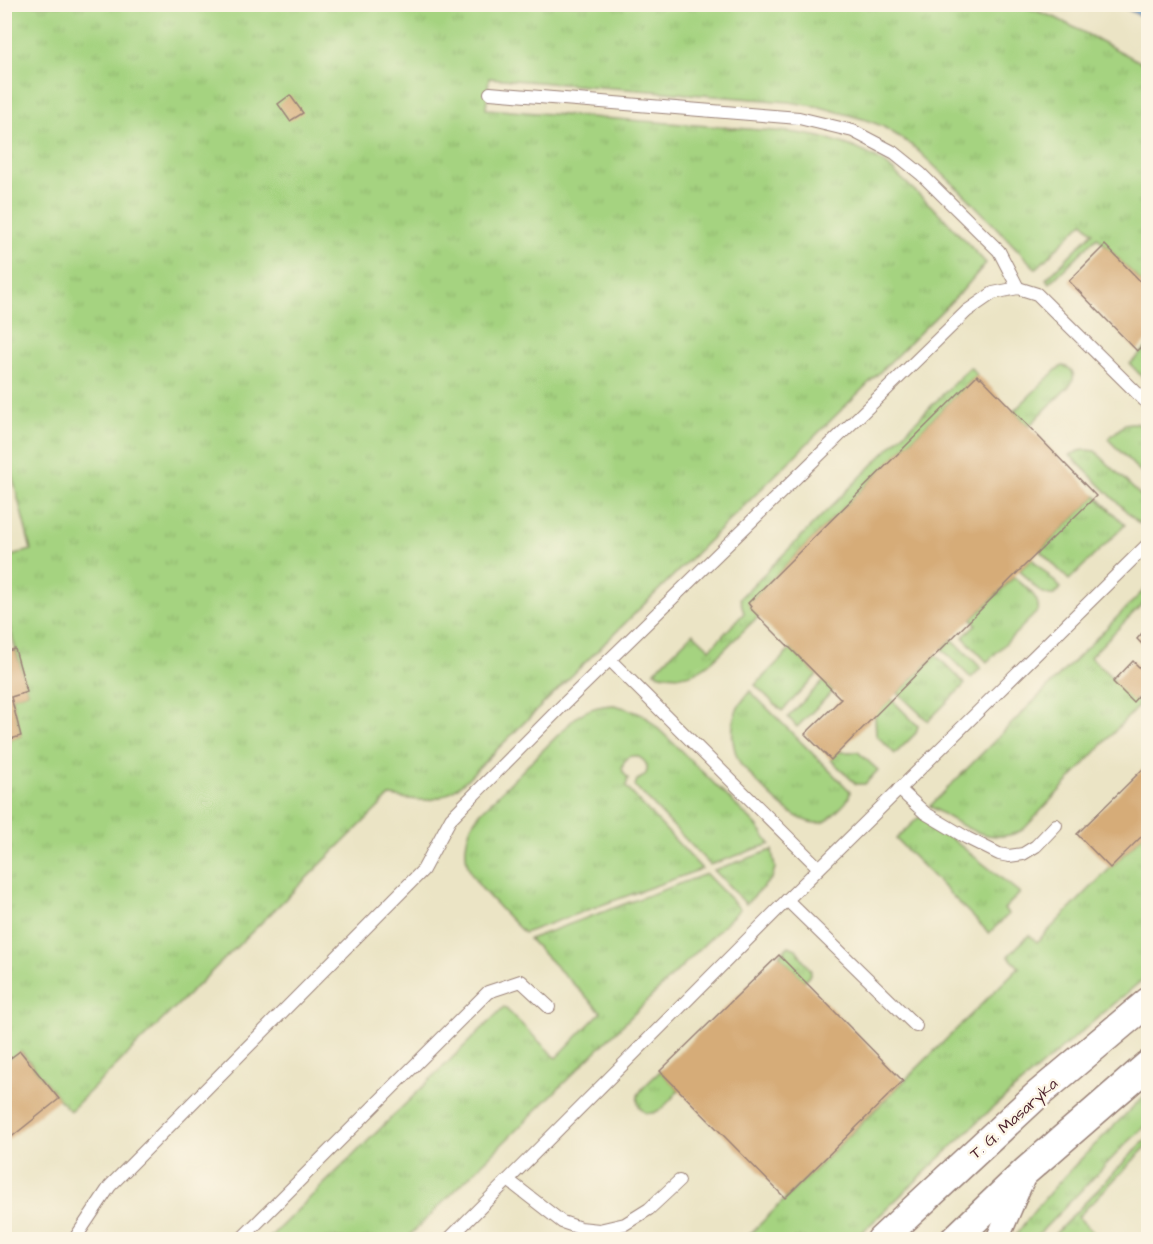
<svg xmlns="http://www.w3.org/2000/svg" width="1153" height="1244" viewBox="0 0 1153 1244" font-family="'Architects Daughter',sans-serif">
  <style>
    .grass { fill: url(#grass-tufts); stroke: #787956; stroke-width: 1.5 }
    .water { fill: url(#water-ripples); stroke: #546180; stroke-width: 1.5 }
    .building { fill: #d6ac78 }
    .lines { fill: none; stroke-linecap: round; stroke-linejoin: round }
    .service-casing { stroke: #9a8278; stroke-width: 14 }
    .minor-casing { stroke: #9a8278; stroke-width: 25 }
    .tertiary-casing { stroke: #9a8278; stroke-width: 31 }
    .service { stroke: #fff; stroke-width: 12 }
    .minor { stroke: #fff; stroke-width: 22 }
    .tertiary { stroke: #fff; stroke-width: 28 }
    .labels { text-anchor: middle; stroke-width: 5; stroke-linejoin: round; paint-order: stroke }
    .street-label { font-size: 16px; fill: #4a1f2b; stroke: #fcf5e5 }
  </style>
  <defs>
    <pattern id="grass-tufts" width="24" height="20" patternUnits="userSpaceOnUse" patternTransform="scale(1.5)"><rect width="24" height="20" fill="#a5d380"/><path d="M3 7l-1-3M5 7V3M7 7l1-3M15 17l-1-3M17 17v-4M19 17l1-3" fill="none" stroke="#90b56f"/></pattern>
    <pattern id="water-ripples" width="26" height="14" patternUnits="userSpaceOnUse" patternTransform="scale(1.5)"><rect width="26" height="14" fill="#5ea3d4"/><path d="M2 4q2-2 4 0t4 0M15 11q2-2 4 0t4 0" fill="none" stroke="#5084ac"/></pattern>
  </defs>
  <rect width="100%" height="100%" fill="#fcf5e5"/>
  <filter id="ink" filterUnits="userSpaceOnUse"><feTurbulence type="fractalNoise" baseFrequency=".0167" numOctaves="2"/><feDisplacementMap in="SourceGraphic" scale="12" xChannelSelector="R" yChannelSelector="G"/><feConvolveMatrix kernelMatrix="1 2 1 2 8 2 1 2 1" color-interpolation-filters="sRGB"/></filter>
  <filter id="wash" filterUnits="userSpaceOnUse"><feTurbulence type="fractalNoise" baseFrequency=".008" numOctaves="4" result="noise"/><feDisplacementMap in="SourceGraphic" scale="24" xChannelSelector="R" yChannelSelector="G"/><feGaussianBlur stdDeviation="1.35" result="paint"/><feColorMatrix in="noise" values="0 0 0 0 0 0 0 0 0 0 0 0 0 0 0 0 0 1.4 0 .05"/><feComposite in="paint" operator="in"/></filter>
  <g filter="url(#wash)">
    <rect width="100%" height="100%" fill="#ebe4c5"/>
    <g class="grass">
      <path d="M1017 4 1056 18 1148 66V289L1097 237 1050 283 1046 279 1093 232 1083 222 1036 269 967 197 914 147 898 136 882 126 863 119 820 107 789 102 489 78 486 109 789 132C824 136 858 145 887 165L942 216 986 263 963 290 464 782C436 806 424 801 390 796L70 1111 59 1099 21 1051 5 1063V741L21 736 11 697 27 692 5 609V558L31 550 5 447V5Z"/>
      <path d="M1148 346V383L1130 364Z"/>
      <path d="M1063 366C1073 368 1076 375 1071 384L1029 426 1014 411 1057 369Z"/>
      <path d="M970 367 977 375 748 603 751 607 750 608 759 616C748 626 738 636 728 646 704 670 690 683 654 672L693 633 710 649 744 613 740 598Z"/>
      <path d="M1130 423H1136L1148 429V480L1108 439 1125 424Z"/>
      <path d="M1085 450 1095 451 1148 503V514L1139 524 1070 455 1079 451Z"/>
      <path d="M1096 496 1125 525 1069 580 1040 551Z"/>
      <path d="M1032 559 1061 588 1054 595C1040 597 1029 580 1020 570Z"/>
      <path d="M1014 577C1024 586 1041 597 1038 611L987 662 963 637 976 625 972 619Z"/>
      <path d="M1148 586V598L1090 657 1140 704 1024 829C991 849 958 823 930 806Z"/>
      <path d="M952 639 981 668 971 678 942 649Z"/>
      <path d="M791 649 817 675 782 711 755 685Z"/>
      <path d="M936 655 965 684 928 721 898 693Z"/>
      <path d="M823 681 833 691 797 727 788 717Z"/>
      <path d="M750 691 850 791C850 801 842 806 835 813 832 816 828 821 824 822 797 831 758 782 741 765 732 750 730 729 736 712 739 704 745 698 750 691Z"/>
      <path d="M891 699 918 726 916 733 895 754 876 735 875 715Z"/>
      <path d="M614 705 625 708 645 716 670 740 745 814 757 826 770 844 710 865 635 786 637 780C664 769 630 742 623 765 621 771 624 774 628 778L626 787 702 869 524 933C514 923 504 913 495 903 473 881 458 862 470 829 472 824 476 818 480 813L574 719C586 709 598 706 614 705Z"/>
      <path d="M839 752H858L878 770 865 784H856L831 760Z"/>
      <path d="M920 817 928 820 1020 893 1004 909 1009 914 989 933 896 839 918 818Z"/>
      <path d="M1148 830V975L1061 1049 986 1114 855 1239 744 1240 1019 967 1008 956 1029 935 1037 942Z"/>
      <path d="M772 850 775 868 772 878 746 904 714 870Z"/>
      <path d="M706 874 740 909 406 1239H268L504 1007 556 1058 601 1012 529 939Z"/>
      <path d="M789 946 796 949 811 971 809 976 804 981 779 955Z"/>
      <path d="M660 1071 679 1090C671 1099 654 1123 641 1109 638 1106 637 1100 638 1096 640 1088 655 1077 660 1071Z"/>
      <path d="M1148 1092V1124L1125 1145 1034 1239H1013C1050 1186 1102 1138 1148 1092Z"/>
      <path d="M1148 1137V1145L1078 1217 1100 1239H1050Z"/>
    </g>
    <path class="water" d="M1119 5H1148V20Z"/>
    <g id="blocks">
      <g class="building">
        <path d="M290 95 303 113 290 121 278 104Z"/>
        <path d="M1105 245 1148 289V339L1137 351 1069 281Z"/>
        <path d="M977 375 980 378 981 377 1096 496 1020 570 831 760 805 734 841 699 750 608 751 607 748 603Z"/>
        <path d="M1148 626V650L1137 639Z"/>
        <path d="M15 649 27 692 11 697 21 736 4 741V652Z"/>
        <path d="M1133 661 1148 676V685L1133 702 1113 682Z"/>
        <path d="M1148 764V830L1110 868 1077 834Z"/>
        <path d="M779 955 903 1081 785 1198 660 1071Z"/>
        <path d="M20 1051 59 1099 4 1143V1063Z"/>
      </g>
    </g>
  </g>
  <g filter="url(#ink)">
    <use href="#blocks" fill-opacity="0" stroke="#9a8278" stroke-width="1.5"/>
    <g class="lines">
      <defs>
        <g id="service">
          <path d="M490 93 799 118 853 131 895 153 921 174 999 251 1018 288"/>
          <path d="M613 663 819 868"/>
          <path d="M899 789 925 813 967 838 999 854 1009 856 1023 854 1036 846 1056 825"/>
          <path d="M787 900 916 1026"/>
          <path d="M508 1180 562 1222 580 1228 599 1230 625 1224 649 1209 679 1181"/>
          <path d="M74 1240 110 1186 423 870 451 818 562 706 967 311 993 293 1018 288 1037 294 1148 404"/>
          <path d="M240 1240 488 992 521 981 549 1007"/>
          <path d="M448 1240 787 900 1148 544"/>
        </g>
        <path id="minor" d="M997 1240 1024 1177"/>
        <g id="tertiary">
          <path d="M881 1240 1036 1096 1148 1002"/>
          <path d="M954 1240 1026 1171 1148 1065"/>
        </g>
      </defs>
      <use href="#service" class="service-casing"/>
      <use href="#minor" class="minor-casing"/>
      <use href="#tertiary" class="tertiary-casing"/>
      <use href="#service" class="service"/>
      <use href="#minor" class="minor"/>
      <use href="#tertiary" class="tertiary"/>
    </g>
  </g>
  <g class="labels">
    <g class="street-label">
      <text transform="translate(1013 1118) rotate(-42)" y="6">T. G. Masaryka</text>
    </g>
  </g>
  <rect width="1153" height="1244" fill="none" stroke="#fcf5e5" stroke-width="24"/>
</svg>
